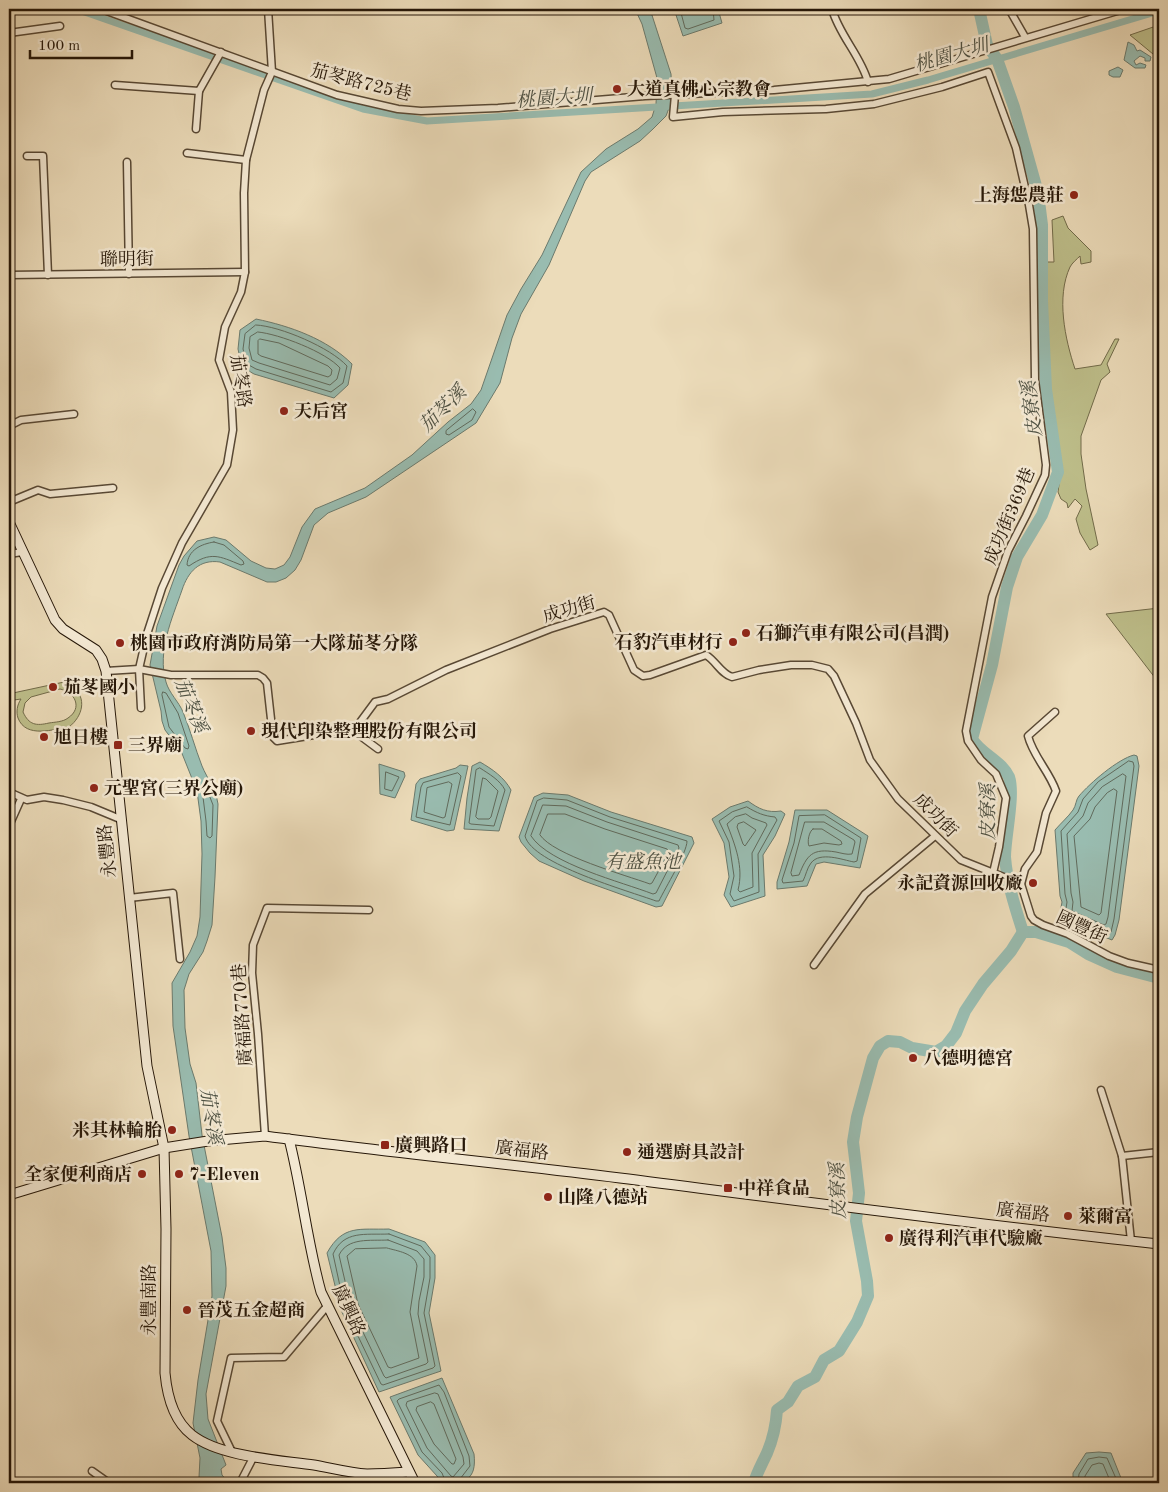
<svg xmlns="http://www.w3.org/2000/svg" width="1168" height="1492" viewBox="0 0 1168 1492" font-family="'Old Standard TT','Noto Serif TC',serif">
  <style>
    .green { fill: #bebf8b; stroke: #726b4a; fill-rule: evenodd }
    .water { fill: #99bcb0; stroke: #6b7a6d }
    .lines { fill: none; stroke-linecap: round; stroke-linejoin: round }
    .shore { stroke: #606a5c; stroke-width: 1 }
    .canal { stroke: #99bcb0; stroke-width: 7 }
    .river { stroke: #99bcb0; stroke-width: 12 }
    .street-casing { stroke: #584834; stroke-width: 9 }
    .secondary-casing { stroke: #261708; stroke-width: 11 }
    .street { stroke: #f3e8d2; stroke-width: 6 }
    .secondary { stroke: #f3e8d2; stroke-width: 9 }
    .poi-dot { fill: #8f2418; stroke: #f3e8d2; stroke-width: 2 }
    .labels { text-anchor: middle; stroke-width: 5; stroke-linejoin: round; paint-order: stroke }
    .street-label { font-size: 18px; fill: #261708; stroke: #f3e8d2 }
    .poi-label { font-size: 18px; font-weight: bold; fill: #261708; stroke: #f3e8d2; text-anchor: start }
    .water-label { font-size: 19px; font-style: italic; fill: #4e5143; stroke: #f3e8d2 }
  </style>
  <rect width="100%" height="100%" fill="#ecdcba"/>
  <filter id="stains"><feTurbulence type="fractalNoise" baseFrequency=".004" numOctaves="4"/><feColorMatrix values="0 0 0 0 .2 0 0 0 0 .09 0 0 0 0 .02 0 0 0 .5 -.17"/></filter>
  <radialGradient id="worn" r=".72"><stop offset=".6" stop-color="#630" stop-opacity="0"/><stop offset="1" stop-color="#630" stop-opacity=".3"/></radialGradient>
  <g class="green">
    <path d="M1159 25V59L1130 35Z"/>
    <path d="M1063 216 1068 228 1091 251V262L1081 264 1080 256C1077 259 1072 263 1070 267 1056 297 1065 339 1075 369L1101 365 1115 339H1119L1107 364 1110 372 1101 380 1081 436V454L1086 489 1098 545 1090 550 1080 533 1076 519 1082 506 1075 499 1068 508 1067 503 1061 499 1058 492 1061 470 1049 388 1046 262H1054L1052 220Z"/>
    <path d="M1159 608V683L1106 614Z"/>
    <path d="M78 679 79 685 73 687C87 698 83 716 69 727 54 729 26 739 18 718 16 712 17 705 21 699L14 700 13 693ZM60 689C75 692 83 708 68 718 63 722 55 722 49 723 36 726 29 725 23 712L25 703 31 697Z"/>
  </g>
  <g class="water">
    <path d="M635 9H650L671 74 672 100 666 116 653 129 640 141 591 172 585 181 549 265 521 314 512 338 500 383 476 423 366 497 328 513 314 525 301 560 295 570 286 578 276 582H267L220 562C199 559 188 572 182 590 172 619 157 651 166 682 169 693 179 702 183 712 190 729 195 748 202 766 207 778 216 790 218 804L215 877 212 925 207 941 203 952 189 974 184 990 185 1028 190 1064 196 1083 202 1135 222 1237 226 1268V1286L206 1394 208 1419 226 1465 221 1469 222 1475 229 1483H205V1480L199 1477 200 1458 193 1423 198 1380 212 1296 211 1251 189 1136 173 1026 172 983 190 952 197 936 200 917 202 854 201 821 197 791 181 751 165 730 162 721 161 711 150 665 157 626 179 565 184 556 197 541 214 537 226 540 251 561 266 568 275 569 284 565 290 557 302 527 315 509 365 488 412 455 448 422 471 404 481 390 507 315 521 289 542 255 581 172 606 149 638 129 652 117 656 104 657 78 642 24Z"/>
    <path d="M674 9H718L722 23 683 36Z"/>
    <path d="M1128 42 1134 45 1137 51 1140 50 1151 57 1150 61H1145V58L1140 56 1134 61 1136 65 1140 63 1146 65 1145 68H1135L1124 60Z"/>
    <path d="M1118 67 1123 70 1120 77H1113L1109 75V71Z"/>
    <path d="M256 319C290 326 327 339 352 364L348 385 334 398 254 374 242 367 238 349 240 330Z"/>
    <path d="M1134 755 1137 756 1139 766 1119 920 1115 935 1112 940 1059 919 1062 902 1060 896 1055 830C1061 823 1068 817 1073 810 1076 806 1076 799 1079 796 1090 783 1118 759 1134 755Z"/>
    <path d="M480 762C492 769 504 777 511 790L499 831 464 829 467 798 472 766Z"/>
    <path d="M379 764 404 772 405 776 395 798 380 794Z"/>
    <path d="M460 765 468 766 454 830 447 831 411 820 416 784 420 779 456 768Z"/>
    <path d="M543 793 568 795 611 812 692 837 694 843 662 906 656 907 584 881 539 861 530 853 521 842 519 837 534 797Z"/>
    <path d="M748 801C759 809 767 813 781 811L785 814 775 836 763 855 765 896 731 907 724 895 729 877 724 843 712 819 730 807Z"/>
    <path d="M795 810H827L868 836 860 868 824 862 816 864 807 886 777 889V882L789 842Z"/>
    <path d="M389 1229 425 1242 435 1255V1278L429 1313 441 1371 379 1392 341 1310 327 1253C343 1224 360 1230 389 1229Z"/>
    <path d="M442 1378 474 1454C477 1481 464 1483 442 1483L437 1476 418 1455 390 1397Z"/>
    <path d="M1099 1452 1111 1453 1123 1483H1073V1473L1086 1453Z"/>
  </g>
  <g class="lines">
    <g class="shore">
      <path d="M680 9 685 28 688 29 714 20 713 9"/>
      <path d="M256 325C280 326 331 348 347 366L343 383 331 392 256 369 247 364 243 349 245 334Z"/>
      <path d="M258 332C279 334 326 352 340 368L337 379 330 385 259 363 252 360 249 348 250 337Z"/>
      <path d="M260 339 279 343 328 366 332 370 331 375 328 377 261 356 258 354V341Z"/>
      <path d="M473 409 476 412 472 420 449 435 446 434V431Z"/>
      <path d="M214 542 224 545 243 561 244 564 241 565C219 556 211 551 189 566L187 565C188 550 201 544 214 542Z"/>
      <path d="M163 692 166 693 178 713 189 746 188 749 185 748 169 727 162 695Z"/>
      <path d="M1129 761 1133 762 1134 766 1114 919 1111 932 1108 934 1065 915 1067 902 1065 894 1061 831 1078 812 1083 799 1098 782Z"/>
      <path d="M480 768C489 774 500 780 505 790L494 826 471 824 469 823 476 770Z"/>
      <path d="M386 772 399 777 392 791 385 789Z"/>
      <path d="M458 773 461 776 450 825 416 817 421 787 423 783Z"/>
      <path d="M1123 774 1126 776 1108 917 1106 924 1104 925 1072 911 1073 902 1071 893 1067 834 1083 816 1088 803 1102 787Z"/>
      <path d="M483 778 486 779 498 791 491 817 489 819H478L476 817Z"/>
      <path d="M449 782 452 784 445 817 443 818 424 812 427 788Z"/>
      <path d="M203 786 206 787 213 805 212 836 210 838 207 836 206 821 202 789Z"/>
      <path d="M1114 789 1117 791 1115 806 1101 913 1099 915 1081 907 1074 836 1090 819 1095 807 1107 793Z"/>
      <path d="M544 798 567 800 610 817 687 841C687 853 665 888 659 901H656C629 891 532 864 525 836L537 801Z"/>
      <path d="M543 805 566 806 607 822 678 845 679 848 656 893 653 894C622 882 549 864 531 836Z"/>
      <path d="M747 807C757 813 764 816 775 817L777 820 758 854 759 892 734 901 730 894 734 876 729 842 719 821 732 812Z"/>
      <path d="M548 814H565L605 829 667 849 669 852 652 883 650 884C625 875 553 855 540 835Z"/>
      <path d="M746 814 752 818 766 823 767 825 752 853 753 887 740 892 738 890C744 867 735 845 727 824L735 817Z"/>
      <path d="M825 815 861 838 857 861 854 862C843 860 820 851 811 863 807 868 806 875 803 881L783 883 782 880 794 843 799 816Z"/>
      <path d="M744 822 756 830 745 846 743 844 737 827 738 824Z"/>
      <path d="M805 822H824L854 840 855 842 852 854C847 855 841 853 836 852 812 848 807 855 799 875L792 876 791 873Z"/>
      <path d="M813 829H822L841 841 842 844 839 845 824 843 809 846C807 842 809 831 813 829Z"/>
      <path d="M389 1234 421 1246 430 1257V1278L424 1313 435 1366 433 1368 383 1385 381 1384 345 1309 333 1254C344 1230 365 1235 389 1234Z"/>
      <path d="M388 1240 417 1251 424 1259V1277L419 1301 418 1314 428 1362 426 1364 386 1378 384 1376 351 1307 339 1255C348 1237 370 1241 388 1240Z"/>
      <path d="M387 1248C397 1251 415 1253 417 1266L410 1312 419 1358 391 1368 388 1367 358 1304 347 1256 355 1249Z"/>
      <path d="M435 1393 438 1394 463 1457 464 1464 453 1477 451 1476 427 1448 406 1405 407 1402Z"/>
      <path d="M431 1402 434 1404 456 1459 454 1464H452L434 1444 416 1410 417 1407Z"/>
      <path d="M446 1483 442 1473 422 1452 397 1401 399 1399 439 1385 444 1392 469 1456 470 1466 460 1479 459 1483"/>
      <path d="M1078 1483 1079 1474 1088 1459 1099 1457 1107 1458 1118 1483"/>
      <path d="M1084 1483 1085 1476 1092 1465 1099 1463 1103 1464 1111 1483"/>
    </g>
    <path class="canal" d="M76 9 363 109 427 121 872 94 928 80 1159 11"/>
    <g class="river">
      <path d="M979 9 987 45 997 59 1014 107 1038 193 1042 225V301L1046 389 1058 472 1042 515 1017 557 1007 587 992 665 972 739C981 754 1002 761 1009 777 1015 795 1005 837 1005 857 1007 883 1015 907 1023 932"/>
      <path d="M1023 932H1036L1069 942 1088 954 1117 967 1159 978"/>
      <path d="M754 1483C757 1472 762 1464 767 1453 773 1439 776 1426 777 1410L788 1402 798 1386 815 1377 824 1360 839 1351 857 1322 868 1296 867 1281 856 1221 859 1193 853 1142 857 1117 873 1058 880 1046 888 1041 900 1042 912 1048 936 1052 946 1046 956 1033 965 1011 983 984 1011 951 1023 932"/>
    </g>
    <defs>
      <g id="street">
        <path d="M101 9 337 95 398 109 421 111 498 108 645 96 774 90 889 79 1124 9"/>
        <path d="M832 9C839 35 861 56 868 82"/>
        <path d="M1009 9 1025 37"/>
        <path d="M9 33 60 26"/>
        <path d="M115 85 199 91 221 52"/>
        <path d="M675 95 673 117 723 112 826 109 874 104 942 87 988 72 1016 148 1029 205 1033 229 1035 380 1046 465 1045 475 1026 516 1008 551 992 597 966 731 968 741 981 760 996 774 1006 798 999 847 993 873"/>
        <path d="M196 129 199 91"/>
        <path d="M187 153 246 160"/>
        <path d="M27 156H43L48 275"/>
        <path d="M127 162 129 274"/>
        <path d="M9 275 245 272"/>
        <path d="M9 426 21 420 74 414"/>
        <path d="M9 502 38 490 50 494 113 488"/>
        <path d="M9 554 22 552"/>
        <path d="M106 671 139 669 171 675H258L263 678 267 683 273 737 277 741 351 729 358 725 375 702 388 699 446 670 550 629 604 612 609 615 634 670 643 676 650 675 706 655C716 661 721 674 732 677L759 670 791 665H812L828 669 834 676 856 723 870 760 898 799 961 860 1021 884 1031 916 1034 920 1043 925 1068 934 1109 956 1128 963 1159 970"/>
        <path d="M141 708 139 669 147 634 162 588 182 543 227 465 233 430 231 392 219 360 225 327 241 292 245 272 244 193 246 160 264 90 272 72 268 9"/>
        <path d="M351 729 378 749"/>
        <path d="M9 792 27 800 44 797 63 800 91 807 120 819"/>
        <path d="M9 826 21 799"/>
        <path d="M1021 884 1025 869 1037 852 1046 813 1056 791C1049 771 1033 756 1028 736L1055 712"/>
        <path d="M129 898 173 893 180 959"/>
        <path d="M814 965 865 894 935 836"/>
        <path d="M1101 1090 1122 1156 1131 1241"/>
        <path d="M265 1136 258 1034 252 973 253 945 267 908 369 910"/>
        <path d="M1122 1156 1159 1152"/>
        <path d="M232 1452 217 1421 231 1358 284 1357 328 1305"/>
        <path d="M92 1471 109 1483"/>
        <path d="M240 1483 254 1456"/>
      </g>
      <g id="secondary">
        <path d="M9 522 55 620 63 629 96 650 102 659 106 671 147 1066 164 1148 166 1229 165 1373C167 1395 174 1421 192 1435 220 1457 279 1460 314 1465 331 1468 350 1473 367 1474 381 1474 395 1473 409 1472"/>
        <path d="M289 1139C302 1190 307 1242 321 1292L415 1483"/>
        <path d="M9 1195 164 1148 208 1141 265 1136C383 1152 502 1163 620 1178 800 1201 979 1225 1159 1244"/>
      </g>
    </defs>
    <use href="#street" class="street-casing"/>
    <use href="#secondary" class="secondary-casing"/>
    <use href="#street" class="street"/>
    <use href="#secondary" class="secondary"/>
  </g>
  <g class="poi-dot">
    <circle cx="617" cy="89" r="5"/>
    <circle cx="1074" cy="195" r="5"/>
    <circle cx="284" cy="411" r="5"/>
    <circle cx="746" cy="633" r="5"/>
    <circle cx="733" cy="642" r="5"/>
    <circle cx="120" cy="643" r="5"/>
    <circle cx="53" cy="687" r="5"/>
    <circle cx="251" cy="731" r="5"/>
    <circle cx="44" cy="737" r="5"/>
    <rect x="113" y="740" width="10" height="10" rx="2.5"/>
    <circle cx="94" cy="788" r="5"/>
    <circle cx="1033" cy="883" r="5"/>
    <circle cx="913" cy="1058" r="5"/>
    <circle cx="172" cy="1130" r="5"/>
    <rect x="380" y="1140" width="10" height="10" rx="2.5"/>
    <circle cx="627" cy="1152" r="5"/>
    <circle cx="142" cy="1174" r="5"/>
    <circle cx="179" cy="1174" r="5"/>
    <rect x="723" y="1183" width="10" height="10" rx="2.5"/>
    <circle cx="548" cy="1197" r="5"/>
    <circle cx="1068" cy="1216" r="5"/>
    <circle cx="889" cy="1238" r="5"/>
    <circle cx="187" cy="1310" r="5"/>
  </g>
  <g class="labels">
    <g class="street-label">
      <text transform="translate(361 82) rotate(14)" y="6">茄苳路725巷</text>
      <text transform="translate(127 259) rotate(-1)" y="6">聯明街</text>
      <text transform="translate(241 381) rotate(81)" y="6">茄苳路</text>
      <text transform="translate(1009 516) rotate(-67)" y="6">成功街369巷</text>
      <text transform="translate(569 609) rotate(-16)" y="6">成功街</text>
      <text transform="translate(936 815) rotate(45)" y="6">成功街</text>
      <text transform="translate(107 851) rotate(-96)" y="6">永豐路</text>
      <text transform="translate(1082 927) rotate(25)" y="6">國豐街</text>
      <text transform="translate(242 1015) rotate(-94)" y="6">廣福路770巷</text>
      <text transform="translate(522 1150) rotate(7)" y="6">廣福路</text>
      <text transform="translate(1023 1212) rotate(7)" y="6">廣福路</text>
      <text transform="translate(149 1300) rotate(-90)" y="6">永豐南路</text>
      <text transform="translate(349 1310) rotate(65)" y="6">廣興路</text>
    </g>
    <g class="poi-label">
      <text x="627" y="95">大道真佛心宗教會</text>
      <text x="1064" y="201" text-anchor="end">上海怹農莊</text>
      <text x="294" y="417">天后宮</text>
      <text x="756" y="639">石獅汽車有限公司(昌潤)</text>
      <text x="723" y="648" text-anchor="end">石豹汽車材行</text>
      <text x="130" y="649">桃園市政府消防局第一大隊茄苳分隊</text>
      <text x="63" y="693">茄苳國小</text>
      <text x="261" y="737">現代印染整理股份有限公司</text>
      <text x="54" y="743">旭日樓</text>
      <text x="128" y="751">三界廟</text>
      <text x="104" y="794">元聖宮(三界公廟)</text>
      <text x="1023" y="889" text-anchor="end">永記資源回收廠</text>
      <text x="923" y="1064">八德明德宮</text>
      <text x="162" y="1136" text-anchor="end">米其林輪胎</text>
      <text x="395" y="1151">廣興路口</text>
      <text x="637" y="1158">通選廚具設計</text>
      <text x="132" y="1180" text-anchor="end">全家便利商店</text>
      <text x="189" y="1180">7-Eleven</text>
      <text x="738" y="1194">中祥食品</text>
      <text x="558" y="1203">山隆八德站</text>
      <text x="1078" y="1222">萊爾富</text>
      <text x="899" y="1244">廣得利汽車代驗廠</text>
      <text x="197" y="1316">晉茂五金超商</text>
    </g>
    <g class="water-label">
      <text transform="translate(951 54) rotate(-16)" y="7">桃園大圳</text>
      <text transform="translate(554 97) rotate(-4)" y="7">桃園大圳</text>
      <text transform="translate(442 408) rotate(-45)" y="7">茄苳溪</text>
      <text transform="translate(1031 409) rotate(-97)" y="7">皮寮溪</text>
      <text transform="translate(192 705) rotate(68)" y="7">茄苳溪</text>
      <text transform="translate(987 812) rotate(-90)" y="7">皮寮溪</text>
      <text x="643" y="868">有盛魚池</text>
      <text transform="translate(212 1116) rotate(81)" y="7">茄苳溪</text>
      <text transform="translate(837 1191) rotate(-92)" y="7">皮寮溪</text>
    </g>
  </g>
  <rect width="1168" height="1492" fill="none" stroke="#ecdcba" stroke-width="30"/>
  <rect x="10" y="10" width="1148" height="1472" fill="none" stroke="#261708" stroke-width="2.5"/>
  <rect x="15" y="15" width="1138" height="1462" fill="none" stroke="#261708"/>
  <path d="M30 50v8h102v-8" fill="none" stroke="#261708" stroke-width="2.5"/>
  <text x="38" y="50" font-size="15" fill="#261708" stroke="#f3e8d2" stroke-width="4" paint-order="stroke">100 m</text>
  <rect width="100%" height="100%" filter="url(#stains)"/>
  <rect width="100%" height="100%" fill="url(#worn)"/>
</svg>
